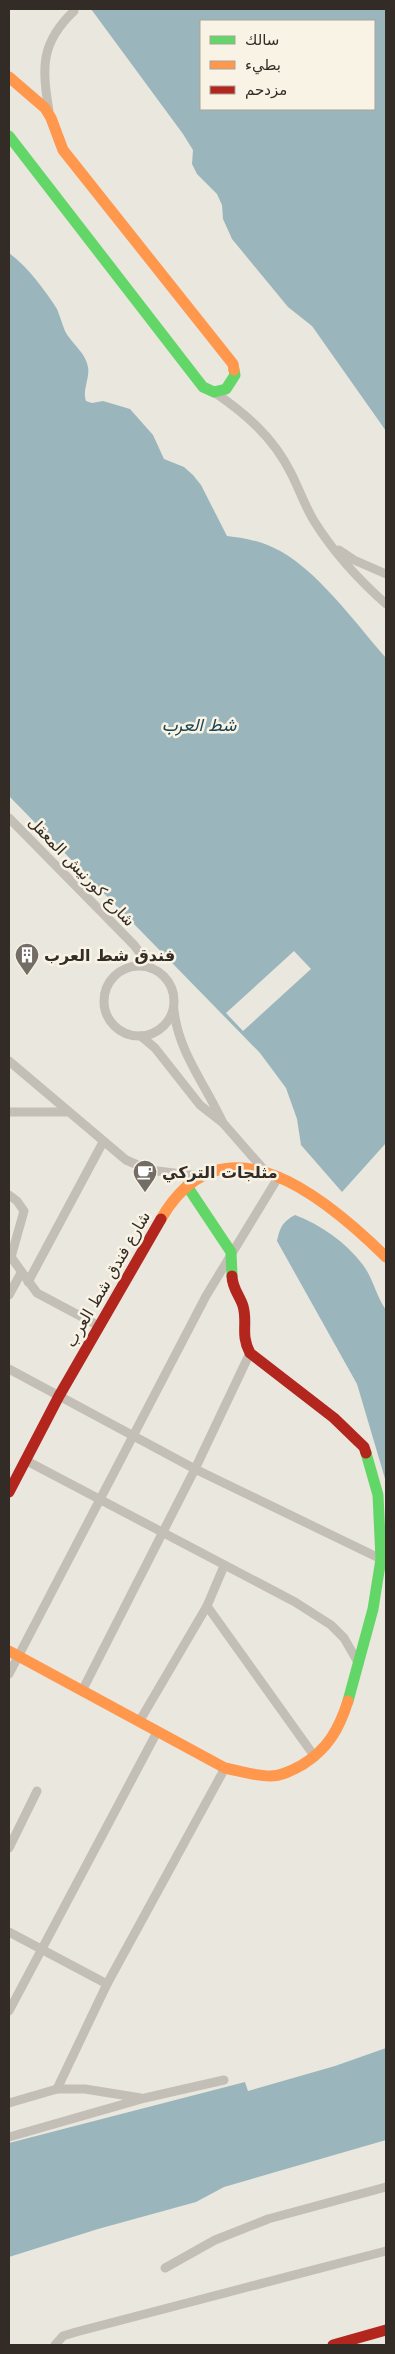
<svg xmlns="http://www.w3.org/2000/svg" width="395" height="2354" viewBox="0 0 395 2354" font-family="'DejaVu Sans',Vazirmatn,sans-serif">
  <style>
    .water { fill: #9ab6bc; fill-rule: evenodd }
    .pier { fill: #eae7de }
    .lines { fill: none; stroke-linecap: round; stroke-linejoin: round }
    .street { stroke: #c3bfb7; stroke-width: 9 }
    .fast { stroke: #63d668; stroke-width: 11 }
    .slow { stroke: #ff974d; stroke-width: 11 }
    .jam { stroke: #b3261e; stroke-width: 11 }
    .labels { text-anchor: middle; stroke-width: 5; stroke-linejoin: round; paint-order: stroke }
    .street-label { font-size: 16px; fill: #332c26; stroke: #f8f3e4 }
    .poi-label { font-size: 16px; font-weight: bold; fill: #332c26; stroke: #f8f3e4; text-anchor: start }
    .water-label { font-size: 18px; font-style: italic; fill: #1c4654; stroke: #f8f3e4 }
  </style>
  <rect width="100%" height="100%" fill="#eae7de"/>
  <g class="water">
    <path d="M91 9H386V431L312 326 288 307 232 239 223 219 222 205 217 194 197 174 192 164 193 150 183 134ZM201 21H374V109H201Z"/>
    <path d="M9 253C27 266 45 290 57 309 60 316 62 324 65 331 71 343 86 353 88 367 90 378 82 391 86 401L92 403 103 401 130 409 153 435 164 459 184 467 193 475 201 485 227 536C243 538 257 540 272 547 314 565 356 624 386 658V1143L342 1192 301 1145 297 1119 286 1088 260 1053 9 796Z"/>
    <path d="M295 1215C321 1225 346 1242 363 1265 373 1278 376 1296 386 1310V1482L357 1384 277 1241C280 1228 282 1222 295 1215Z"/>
    <path d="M386 2048V2140L224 2187 196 2202 98 2229 9 2257V2143L245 2082 248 2091 335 2066Z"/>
  </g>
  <path class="pier" d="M294 951 311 969 243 1031 226 1013Z"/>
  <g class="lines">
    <g class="street">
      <path d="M49 111C42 68 40 43 74 11"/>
      <path d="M214 392C246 414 273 437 291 473 299 489 305 506 314 521 334 553 359 580 386 604"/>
      <path d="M339 550 354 560 386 574"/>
      <path d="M9 818 134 945 151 968"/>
      <circle cx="139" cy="1001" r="35"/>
      <path d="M174 1010C178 1051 205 1084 222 1121"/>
      <path d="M141 1036 155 1048 200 1105 223 1123 265 1171"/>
      <path d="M9 1061 126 1160 149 1170 199 1176"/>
      <path d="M9 1112H66"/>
      <path d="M9 1195 17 1201 24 1211 11 1257 37 1293 99 1326"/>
      <path d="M28 1282 103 1142"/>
      <path d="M9 1295 21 1273"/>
      <path d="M9 1369 195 1469 381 1559"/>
      <path d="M25 1460 295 1602 331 1625 344 1638 359 1664"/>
      <path d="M207 1606 315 1757"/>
      <path d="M9 1674 206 1296 279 1176"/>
      <path d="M82 1691 195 1469 250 1353"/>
      <path d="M139 1722 207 1606 224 1566"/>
      <path d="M9 1848 37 1791"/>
      <path d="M9 1932 107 1984"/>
      <path d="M9 2011 157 1732"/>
      <path d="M57 2089 107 1984 225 1768"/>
      <path d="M9 2103 57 2089H85L141 2098"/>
      <path d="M9 2137 145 2098 224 2080"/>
      <path d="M165 2268 215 2240 268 2219 386 2187"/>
      <path d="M55 2345 63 2336 76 2332 386 2251"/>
    </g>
    <g class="fast">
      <path d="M9 136 203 387 214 392 226 389 235 375 234 370"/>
      <path d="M187 1186 231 1252 232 1276"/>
      <path d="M348 1701 373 1609 381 1559 378 1495 366 1453"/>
    </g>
    <g class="slow">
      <path d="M9 77 45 108 51 118 63 150 233 364 234 370"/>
      <path d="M161 1219C223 1111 326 1198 386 1257"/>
      <path d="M9 1651 225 1768C240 1771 255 1776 270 1776 282 1776 293 1770 302 1765 328 1749 339 1729 348 1701"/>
    </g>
    <g class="jam">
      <path d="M232 1276C232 1288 240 1296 243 1306 248 1323 240 1334 250 1353L334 1418 364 1447 366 1453"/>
      <path d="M9 1492 59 1396 161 1219"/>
      <path d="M333 2345 386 2330"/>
    </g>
  </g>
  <defs>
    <symbol id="building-pin" viewBox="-11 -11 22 30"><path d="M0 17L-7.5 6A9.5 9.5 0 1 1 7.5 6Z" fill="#736d66" stroke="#f8f3e4"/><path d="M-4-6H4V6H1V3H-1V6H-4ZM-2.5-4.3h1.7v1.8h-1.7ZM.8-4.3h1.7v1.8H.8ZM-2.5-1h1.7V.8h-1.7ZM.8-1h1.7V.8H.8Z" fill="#fff"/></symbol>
    <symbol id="cafe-pin" viewBox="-11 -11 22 30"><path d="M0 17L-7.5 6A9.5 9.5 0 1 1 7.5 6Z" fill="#736d66" stroke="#f8f3e4"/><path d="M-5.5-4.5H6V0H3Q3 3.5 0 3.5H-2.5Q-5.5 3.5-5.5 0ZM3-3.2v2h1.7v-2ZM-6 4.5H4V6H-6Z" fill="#fff"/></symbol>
  </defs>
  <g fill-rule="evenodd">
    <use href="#building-pin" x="13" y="941" width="28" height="38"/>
    <use href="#cafe-pin" x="131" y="1158" width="28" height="38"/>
  </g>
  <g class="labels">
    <g class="street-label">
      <text transform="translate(82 871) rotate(46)" y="6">شارع كورنيش المعقل</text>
      <text transform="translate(107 1279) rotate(-60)" y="6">شارع فندق شط العرب</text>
    </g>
    <g class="poi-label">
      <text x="44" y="961">فندق شط العرب</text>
      <text x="162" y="1178">مثلجات التركي</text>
    </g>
    <g class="water-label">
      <text x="199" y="731">شط العرب</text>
    </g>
  </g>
  <rect width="395" height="2354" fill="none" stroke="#332c26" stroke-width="20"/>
  <rect x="200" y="20" width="175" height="90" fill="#f8f3e4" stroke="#a9a398"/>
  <rect x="210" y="36" width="25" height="8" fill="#63d668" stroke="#a9a398"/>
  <text x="245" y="45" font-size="15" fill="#332c26">سالك</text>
  <rect x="210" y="61" width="25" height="8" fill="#ff974d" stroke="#a9a398"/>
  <text x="245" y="70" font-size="15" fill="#332c26">بطيء</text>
  <rect x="210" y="86" width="25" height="8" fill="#b3261e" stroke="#a9a398"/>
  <text x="245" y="95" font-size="15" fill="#332c26">مزدحم</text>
</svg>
